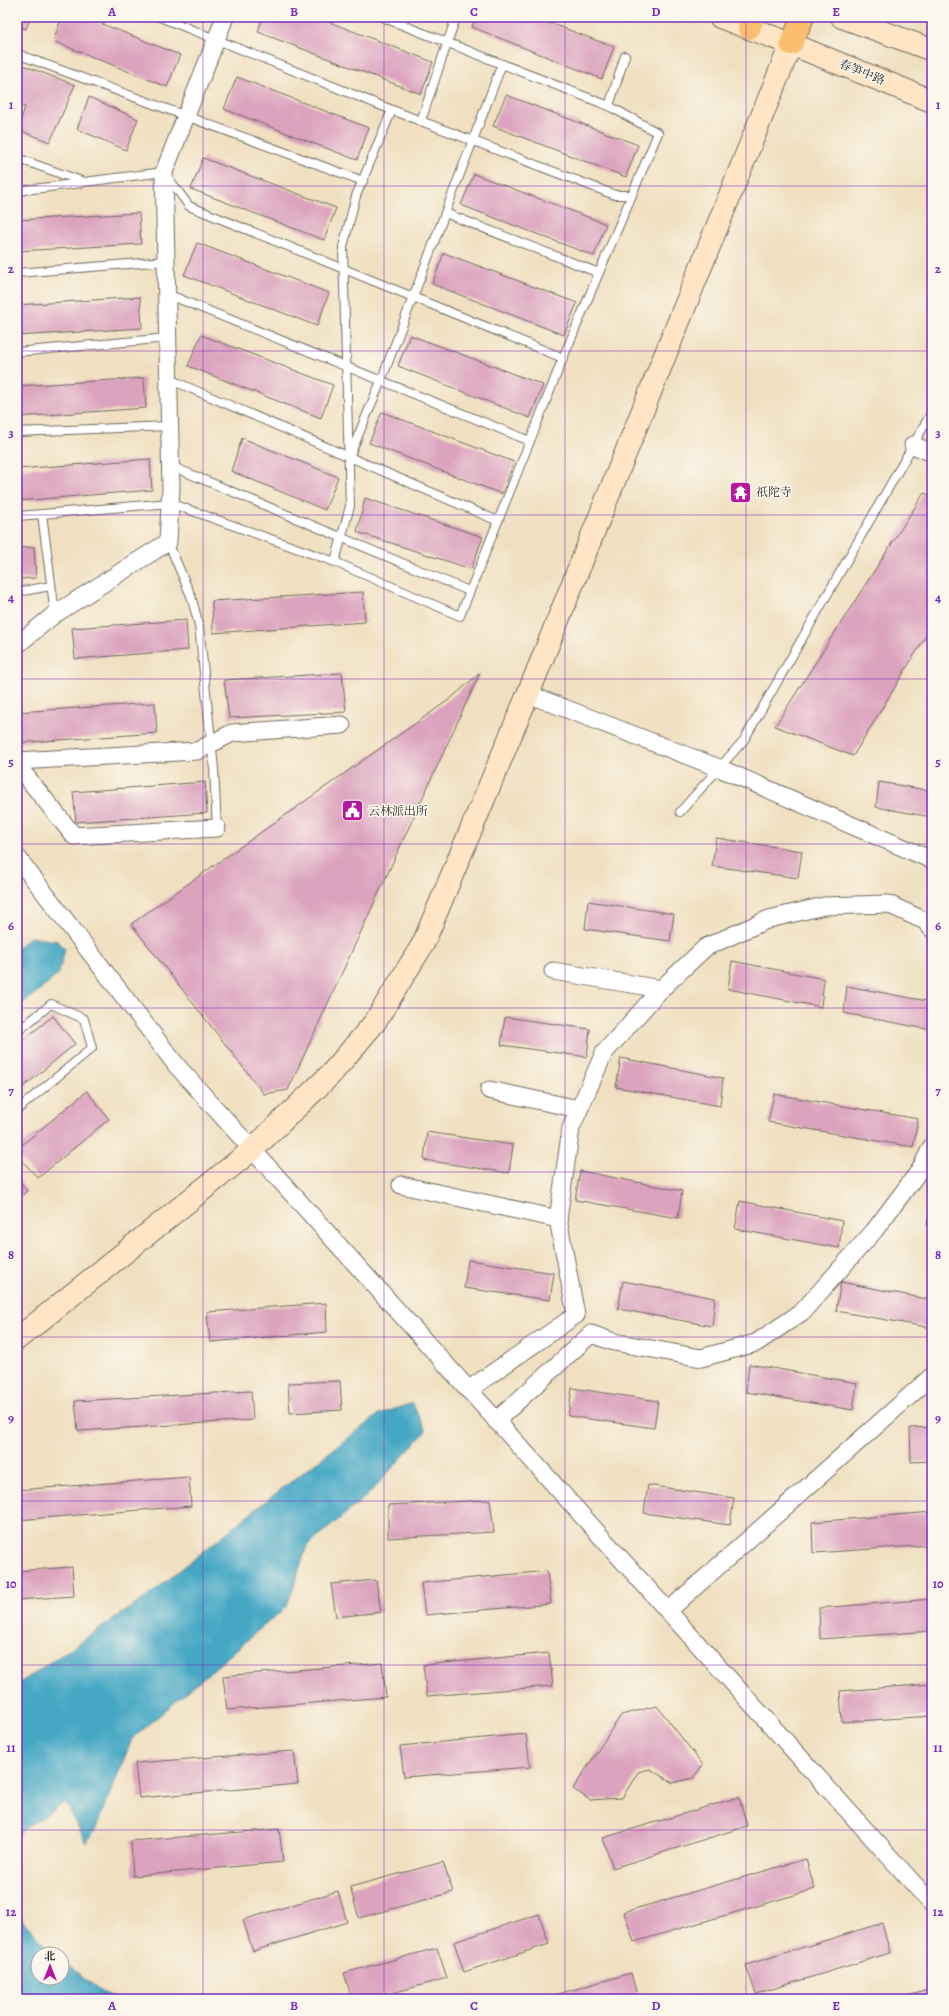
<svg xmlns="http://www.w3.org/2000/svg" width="949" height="2016" viewBox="0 0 949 2016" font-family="Alegreya,'Noto Serif SC',serif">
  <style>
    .water { fill: #44a7c4; stroke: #386978 }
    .building { fill: #dba3be }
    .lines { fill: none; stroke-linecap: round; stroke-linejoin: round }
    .lane-casing { stroke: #706a60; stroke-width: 10 }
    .street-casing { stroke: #706a60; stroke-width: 19 }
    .secondary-casing { stroke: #706a60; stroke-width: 24 }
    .primary-casing { stroke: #706a60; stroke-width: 24 }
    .lane { stroke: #fff; stroke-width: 8 }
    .street { stroke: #fff; stroke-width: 17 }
    .secondary { stroke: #fde5c5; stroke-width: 22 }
    .primary { stroke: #fabe6e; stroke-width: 22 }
    .grid { fill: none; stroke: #7b2cbf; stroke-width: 1; stroke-opacity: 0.55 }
    .labels { text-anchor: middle; stroke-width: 3; stroke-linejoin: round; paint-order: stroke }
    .street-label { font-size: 12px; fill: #2b2b2b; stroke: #fbf7ec }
    .poi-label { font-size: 12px; fill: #2b2b2b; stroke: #fbf7ec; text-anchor: start }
    .neatline { fill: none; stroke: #7b2cbf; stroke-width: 1.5 }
    .grid-label { font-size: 13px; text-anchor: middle; font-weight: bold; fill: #7b2cbf }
  </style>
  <rect width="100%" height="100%" fill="#fbf7ec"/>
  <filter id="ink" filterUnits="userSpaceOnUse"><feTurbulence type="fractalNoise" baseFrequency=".025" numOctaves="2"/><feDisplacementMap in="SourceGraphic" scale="8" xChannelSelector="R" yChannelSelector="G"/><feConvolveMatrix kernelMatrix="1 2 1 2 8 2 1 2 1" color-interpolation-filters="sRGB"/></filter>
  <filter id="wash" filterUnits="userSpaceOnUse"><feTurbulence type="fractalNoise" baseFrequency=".012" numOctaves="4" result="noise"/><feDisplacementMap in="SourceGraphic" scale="16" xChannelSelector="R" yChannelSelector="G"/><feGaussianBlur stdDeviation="0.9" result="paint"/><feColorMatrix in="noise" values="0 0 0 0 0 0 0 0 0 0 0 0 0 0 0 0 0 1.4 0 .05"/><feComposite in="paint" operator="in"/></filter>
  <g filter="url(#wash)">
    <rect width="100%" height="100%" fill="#f0e0c1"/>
    <g class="water">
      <path d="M30 937 58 941 65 949 58 975 17 1008V948Z"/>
      <path d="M412 1403 426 1431 368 1495 307 1546 287 1606 132 1739 95 1831 86 1843 66 1802 21 1831 17 1840V1685L148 1596 267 1500 378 1415Z"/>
      <path d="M17 1908 22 1920 54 1954H38V1978H62V1961L102 1992 118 1999H17Z"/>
    </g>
    <g id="blocks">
      <g class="building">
        <path d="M17 17H31L26 29 17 25Z"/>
        <path d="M62 17H85L180 55 167 87 53 41Z"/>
        <path d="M263 17H316L433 62 421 94 258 32Z"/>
        <path d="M475 17H534L614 47 602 79 472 27Z"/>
        <path d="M17 63 75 85 50 142 18 130 25 107 17 104Z"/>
        <path d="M237 77 369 128 357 160 224 109Z"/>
        <path d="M506 95 638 145 626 177 493 126Z"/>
        <path d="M89 97 138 119 126 150 77 129Z"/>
        <path d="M203 158 336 208 324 240 191 189Z"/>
        <path d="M474 174 606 224 594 256 461 205Z"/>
        <path d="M139 213 141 244 17 251V220Z"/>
        <path d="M197 243 329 293 317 326 184 275Z"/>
        <path d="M444 253 577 303 564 335 432 284Z"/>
        <path d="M140 297 142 328 17 336V305Z"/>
        <path d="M201 335 333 385 321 418 188 366Z"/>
        <path d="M410 335 543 385 530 418 398 366Z"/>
        <path d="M144 378 146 408 17 417V386Z"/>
        <path d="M382 412 514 462 502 494 369 443Z"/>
        <path d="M242 438 338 477 325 510 231 471Z"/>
        <path d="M150 459 152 490 17 501V469Z"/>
        <path d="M924 493 932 496V626L853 756 775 726Z"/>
        <path d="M365 498 483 537 471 569 357 532Z"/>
        <path d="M34 547 36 578 17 579V548Z"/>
        <path d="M363 592 365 622 213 633 212 601Z"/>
        <path d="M186 620 188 650 75 659 72 628Z"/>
        <path d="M342 673 346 712 229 718 224 680Z"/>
        <path d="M480 673 288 1090 264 1094 131 924 450 699Z"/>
        <path d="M155 703 157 733 17 743V712Z"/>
        <path d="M205 782 207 813 76 822 73 792Z"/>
        <path d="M879 782 932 791V817L876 807Z"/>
        <path d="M716 838 802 851 798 878 712 866Z"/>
        <path d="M588 901 674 914 670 941 585 929Z"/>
        <path d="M732 961 824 979 821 1007 728 989Z"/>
        <path d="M847 986 932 1002V1030L844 1013Z"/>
        <path d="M53 1016 75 1044 17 1092V1045Z"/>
        <path d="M505 1017 590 1029 587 1057 501 1045Z"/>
        <path d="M621 1058 723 1078 720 1106 616 1087Z"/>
        <path d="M87 1091 109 1119 38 1178 17 1155V1149Z"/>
        <path d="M774 1094 918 1119 913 1147 768 1122Z"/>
        <path d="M427 1132 513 1145 509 1173 424 1160Z"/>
        <path d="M580 1171 682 1191 678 1218 575 1200Z"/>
        <path d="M17 1178 27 1191 17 1200Z"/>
        <path d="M740 1201 842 1221 839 1248 735 1229Z"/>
        <path d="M931 1203H932V1226L927 1225Z"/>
        <path d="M468 1260 554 1273 550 1300 464 1288Z"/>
        <path d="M623 1281 715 1298 712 1326 618 1309Z"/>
        <path d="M841 1282 932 1300V1328L836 1311Z"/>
        <path d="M326 1303 327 1332 210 1342 207 1312Z"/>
        <path d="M749 1364 857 1383 853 1410 746 1392Z"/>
        <path d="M340 1381 342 1410 290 1413 288 1383Z"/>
        <path d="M572 1388 658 1401 654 1428 568 1416Z"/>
        <path d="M251 1391 253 1420 78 1431 75 1401Z"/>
        <path d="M932 1427V1461L911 1462 910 1428Z"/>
        <path d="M189 1477 191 1506 17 1520V1490Z"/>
        <path d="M648 1485 734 1498 730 1525 644 1513Z"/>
        <path d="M490 1500 494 1532 388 1538V1505Z"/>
        <path d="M932 1512V1545L813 1553 812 1522Z"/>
        <path d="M72 1567 74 1596 17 1600V1571Z"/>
        <path d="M547 1571 551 1604 425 1615 421 1583Z"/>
        <path d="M376 1580 381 1612 336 1617 331 1584Z"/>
        <path d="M932 1599V1631L820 1639 819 1608Z"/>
        <path d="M549 1653 553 1686 427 1696 423 1665Z"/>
        <path d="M382 1663 386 1697 227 1710 223 1676Z"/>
        <path d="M932 1684V1716L842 1722 840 1691Z"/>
        <path d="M657 1706 703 1765 693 1778 673 1783 650 1769 638 1772 622 1798 590 1800 573 1789 621 1715Z"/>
        <path d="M526 1734 530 1767 404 1777 400 1746Z"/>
        <path d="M294 1751 298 1784 139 1798 135 1763Z"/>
        <path d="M739 1797 747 1826 613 1868 603 1838Z"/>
        <path d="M279 1829 283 1862 133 1876 131 1841Z"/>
        <path d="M806 1859 815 1889 634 1942 624 1912Z"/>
        <path d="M443 1862 453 1892 359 1918 350 1887Z"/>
        <path d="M338 1891 347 1922 253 1951 243 1920Z"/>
        <path d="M539 1914 549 1944 464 1972 454 1942Z"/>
        <path d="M882 1923 890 1953 756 1994 746 1965Z"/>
        <path d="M437 1948 447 1978 371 1999H352L344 1973Z"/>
        <path d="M631 1973 638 1999H541Z"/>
        <path d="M932 1989V1999H897Z"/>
      </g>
    </g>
  </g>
  <g filter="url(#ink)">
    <use href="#blocks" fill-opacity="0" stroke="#706a60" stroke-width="1"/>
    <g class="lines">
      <defs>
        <g id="lane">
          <path d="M160 17 392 110 615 195H632"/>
          <path d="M382 17 609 106 625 56"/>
          <path d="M17 54 363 181"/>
          <path d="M421 121 456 17"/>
          <path d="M17 158 84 182 164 172 189 206 563 358 658 133 609 106"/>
          <path d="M17 191 82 183"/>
          <path d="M445 213 599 273"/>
          <path d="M17 273 166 261"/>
          <path d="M167 294 530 441 563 358"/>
          <path d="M17 352 168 338"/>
          <path d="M169 379 498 521"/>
          <path d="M17 432 170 426"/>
          <path d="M350 455 381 381 502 64"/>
          <path d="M171 466 469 591"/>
          <path d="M42 514 170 503 335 562 460 616 530 441"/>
          <path d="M17 516 42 514 55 614"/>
          <path d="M168 542 191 596 199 625 214 769 217 828"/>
          <path d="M335 562 350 506 343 247 356 196 392 110"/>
          <path d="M17 592 51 586"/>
          <path d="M680 812 744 740 932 412"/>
          <path d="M17 1032 51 1004 84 1019 92 1048 17 1110"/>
        </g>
        <g id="street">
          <path d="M913 445 932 453"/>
          <path d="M17 645 55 614 168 542 171 488 164 172 225 17"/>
          <path d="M528 694 719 768 932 860"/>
          <path d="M17 761 197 751 232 733 342 725"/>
          <path d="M17 765 74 836 217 828"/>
          <path d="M17 857 177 1066 932 1904"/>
          <path d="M553 971 661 989"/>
          <path d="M489 1090 579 1109"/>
          <path d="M401 1185 558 1219 571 1128 604 1053 661 989 706 947 769 919 824 906 888 904 925 921 932 929"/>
          <path d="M468 1390 576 1315 558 1219"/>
          <path d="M496 1421 591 1334 614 1342 701 1358 756 1343 802 1312 874 1231 920 1170 932 1146"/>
          <path d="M668 1611 932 1376"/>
        </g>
        <g id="secondary">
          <path d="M720 17 791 44 932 101"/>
          <path d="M842 17 932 50"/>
          <path d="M17 1339 252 1150 331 1074 375 1022 423 944 528 694 791 44"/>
        </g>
        <g id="primary">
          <path d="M749 28 753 17"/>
          <path d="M791 44 803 17"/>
        </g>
      </defs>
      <use href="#lane" class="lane-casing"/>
      <use href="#street" class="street-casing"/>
      <use href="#secondary" class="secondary-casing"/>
      <use href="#primary" class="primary-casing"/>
      <use href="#lane" class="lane"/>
      <use href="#street" class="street"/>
      <use href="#secondary" class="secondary"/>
      <use href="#primary" class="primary"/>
    </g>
  </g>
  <path class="grid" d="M203 17V1999M384 17V1999M565 17V1999M746 17V1999M17 186H932M17 351H932M17 515H932M17 679H932M17 844H932M17 1008H932M17 1172H932M17 1337H932M17 1501H932M17 1665H932M17 1830H932"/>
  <defs>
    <symbol id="temple-square" viewBox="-11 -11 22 22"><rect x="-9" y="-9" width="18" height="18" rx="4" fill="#b5179e" stroke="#fbf7ec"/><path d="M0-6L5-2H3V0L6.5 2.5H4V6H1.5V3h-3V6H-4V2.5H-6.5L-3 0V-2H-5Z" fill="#fff"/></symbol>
    <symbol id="civic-square" viewBox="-11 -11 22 22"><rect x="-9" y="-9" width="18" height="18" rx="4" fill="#b5179e" stroke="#fbf7ec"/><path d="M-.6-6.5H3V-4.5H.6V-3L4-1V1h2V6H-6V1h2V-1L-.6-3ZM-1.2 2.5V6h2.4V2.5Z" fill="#fff"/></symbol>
  </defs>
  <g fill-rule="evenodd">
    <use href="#temple-square" x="728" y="480" width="25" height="25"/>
    <use href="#civic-square" x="340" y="798" width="25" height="25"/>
  </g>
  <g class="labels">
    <g class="street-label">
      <text transform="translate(862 72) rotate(22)" y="4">春笋中路</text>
    </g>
    <g class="poi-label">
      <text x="756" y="496">祇陀寺</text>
      <text x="368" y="815">云林派出所</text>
    </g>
  </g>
  <rect width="949" height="2016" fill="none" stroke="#fbf7ec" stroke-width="44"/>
  <g transform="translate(50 1966)"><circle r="19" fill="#fbf7ec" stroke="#a8a59f"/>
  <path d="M0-3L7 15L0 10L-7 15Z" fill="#b5179e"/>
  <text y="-6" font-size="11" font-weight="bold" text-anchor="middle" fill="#2b2b2b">北</text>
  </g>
  <rect x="22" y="22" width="905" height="1972" class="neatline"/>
  <g class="grid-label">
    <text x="112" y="16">A</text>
    <text x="294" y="16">B</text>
    <text x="474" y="16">C</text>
    <text x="656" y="16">D</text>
    <text x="836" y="16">E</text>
    <text x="11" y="109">1</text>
    <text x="938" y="109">1</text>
    <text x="11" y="273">2</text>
    <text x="938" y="273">2</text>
    <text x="11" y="437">3</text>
    <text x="938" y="437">3</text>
    <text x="11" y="602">4</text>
    <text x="938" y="602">4</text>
    <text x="11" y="766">5</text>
    <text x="938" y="766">5</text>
    <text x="11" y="930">6</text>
    <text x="938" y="930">6</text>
    <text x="11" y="1095">7</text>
    <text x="938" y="1095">7</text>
    <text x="11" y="1259">8</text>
    <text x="938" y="1259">8</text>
    <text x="11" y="1423">9</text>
    <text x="938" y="1423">9</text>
    <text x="11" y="1588">10</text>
    <text x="938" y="1588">10</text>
    <text x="11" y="1752">11</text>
    <text x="938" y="1752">11</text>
    <text x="11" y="1916">12</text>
    <text x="938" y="1916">12</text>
    <text x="112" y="2010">A</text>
    <text x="294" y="2010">B</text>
    <text x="474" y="2010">C</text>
    <text x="656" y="2010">D</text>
    <text x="836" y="2010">E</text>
  </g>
</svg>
